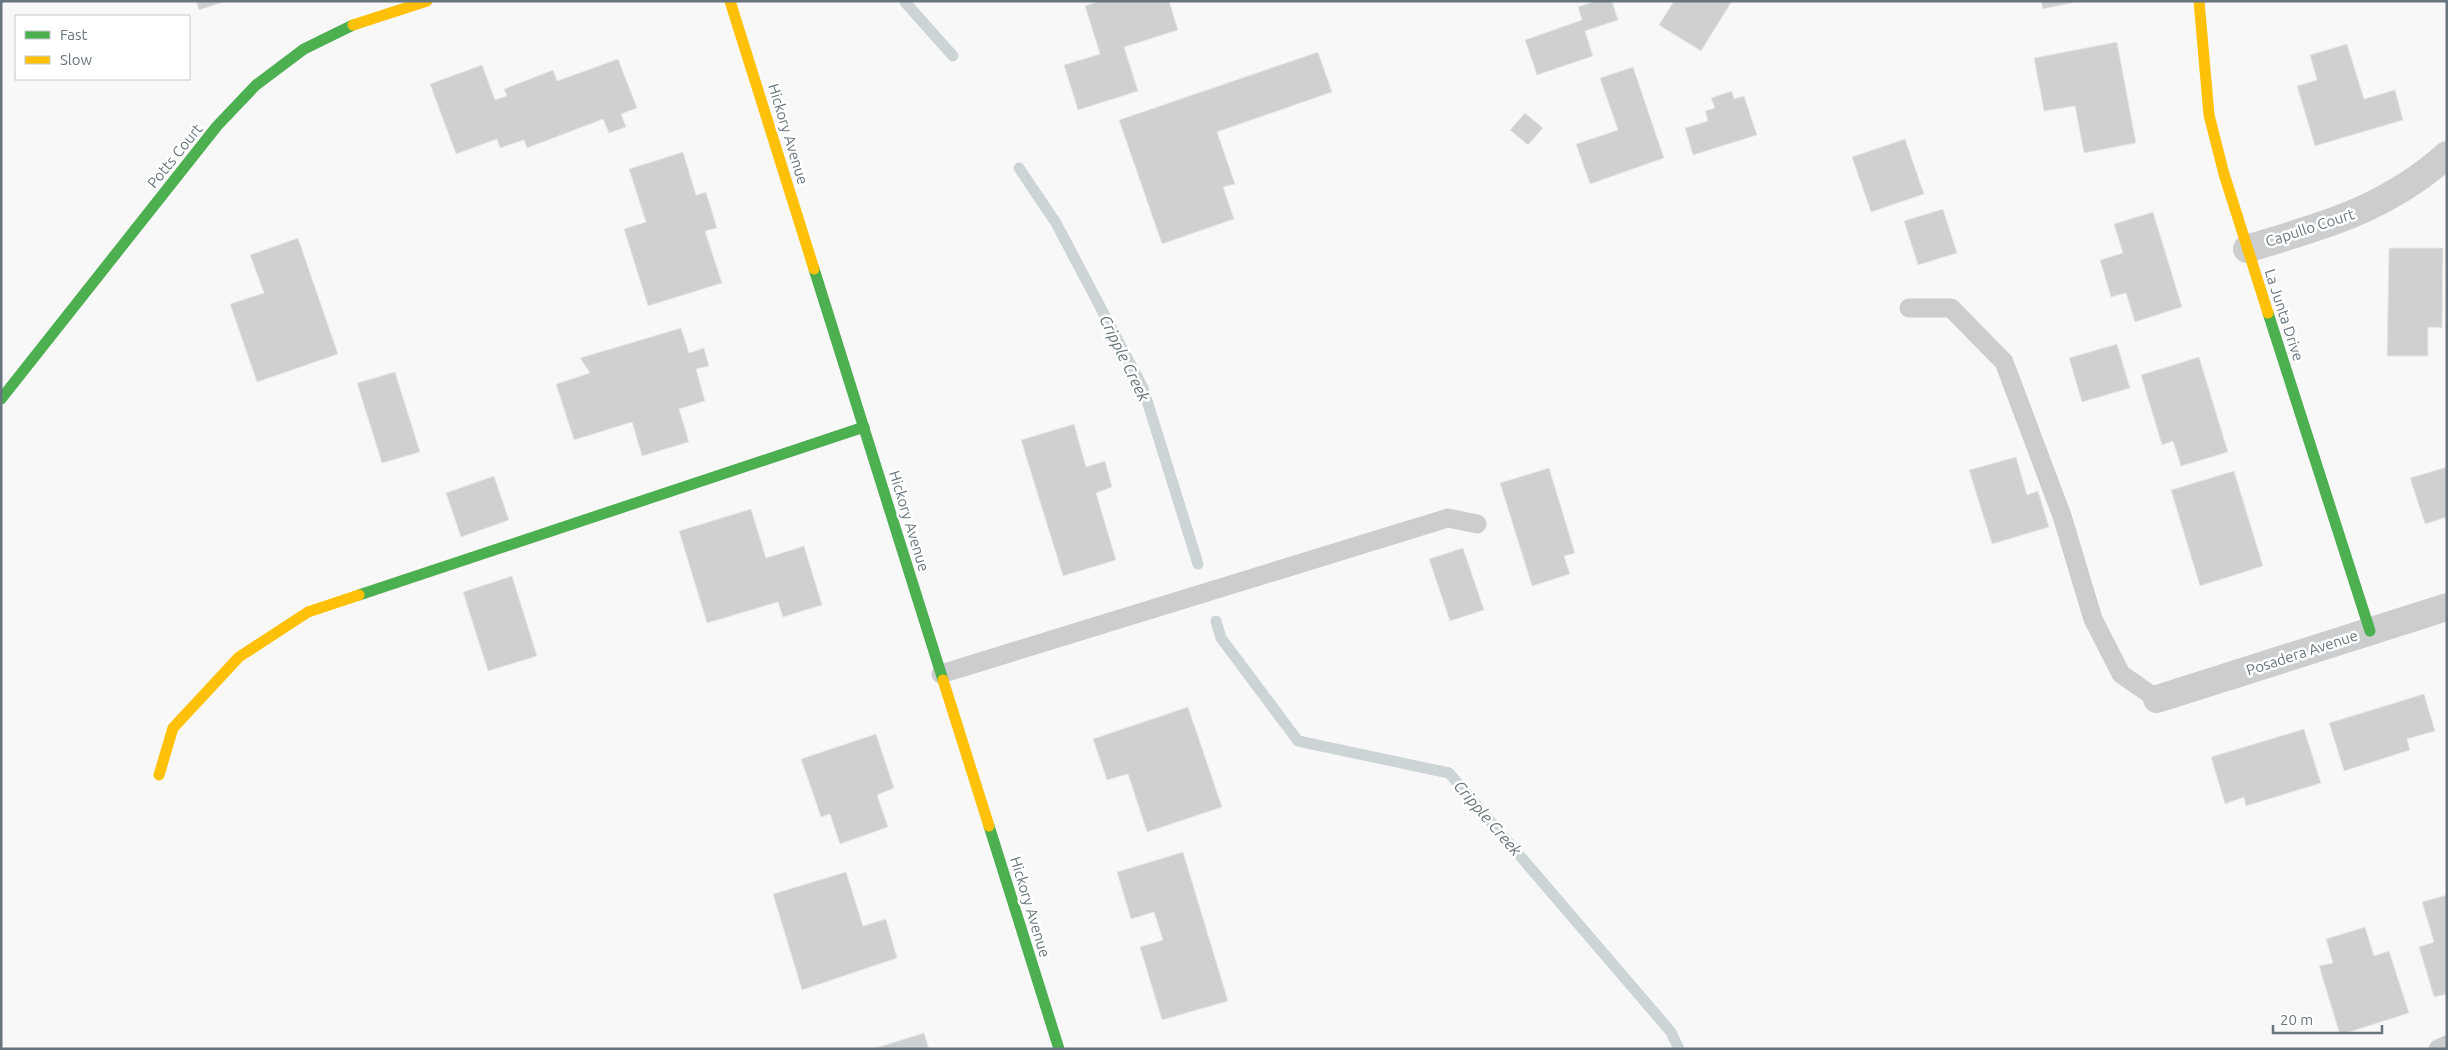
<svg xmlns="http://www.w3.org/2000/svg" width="2448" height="1050" viewBox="0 0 2448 1050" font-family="Ubuntu,sans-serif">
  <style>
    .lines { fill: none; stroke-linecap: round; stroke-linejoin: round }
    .stream { stroke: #cdd4d6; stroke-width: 11 }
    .building { fill: #cfd0d1; stroke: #e8e8e8 }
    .lane { stroke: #cbcdce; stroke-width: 19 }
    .street { stroke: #cbcdce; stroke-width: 28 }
    .fast { stroke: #4caf50; stroke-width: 11 }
    .slow { stroke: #ffc107; stroke-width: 11 }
    .labels { text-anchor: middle; stroke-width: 5; stroke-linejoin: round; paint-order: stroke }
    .street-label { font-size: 15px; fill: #67757e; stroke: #fff }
    .water-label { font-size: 16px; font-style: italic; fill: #637378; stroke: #fff }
  </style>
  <rect width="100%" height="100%" fill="#f8f8f8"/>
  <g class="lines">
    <g class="stream">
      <path d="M905 2 953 56"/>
      <path d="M1019 168 1056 223 1143 388 1198 564"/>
      <path d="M1216 621 1221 638 1298 741 1449 773 1671 1032 1679 1049"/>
    </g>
  </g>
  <g class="building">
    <path d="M196 1H227L199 10Z"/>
    <path d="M1099 1H1169L1178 30 1124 47 1138 91 1078 110 1064 65 1100 54 1085 6Z"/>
    <path d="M1596 1H1612L1618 20 1585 31 1593 56 1537 75 1525 40 1582 20 1578 7Z"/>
    <path d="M1674 1H1732L1701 51 1659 25Z"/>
    <path d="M2041 1H2080L2043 9Z"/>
    <path d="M2117 42 2136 143 2084 153 2075 106 2044 111 2034 58Z"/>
    <path d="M2347 44 2364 99 2395 90 2403 120 2315 146 2297 86 2317 80 2310 55Z"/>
    <path d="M1318 52 1332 92 1217 132 1235 184 1223 187 1234 219 1162 244 1119 120Z"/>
    <path d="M618 59 637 108 621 114 626 127 609 133 603 119 527 148 524 140 500 148 497 139 456 154 430 84 482 65 495 100 507 96 504 89 553 70 557 81Z"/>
    <path d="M1633 67 1664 158 1590 184 1576 144 1618 130 1600 78Z"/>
    <path d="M1732 91 1734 99 1744 96 1757 135 1693 155 1685 128 1708 121 1705 111 1715 108 1711 98Z"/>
    <path d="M1525 113 1543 128 1528 145 1510 130Z"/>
    <path d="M1905 139 1924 194 1871 212 1852 157Z"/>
    <path d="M683 152 696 195 706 192 717 228 705 231 722 283 648 306 624 229 646 222 629 169Z"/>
    <path d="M1943 209 1957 253 1918 265 1904 221Z"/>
    <path d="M2153 212 2182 307 2135 322 2126 293 2111 297 2100 260 2123 253 2114 224Z"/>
    <path d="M298 238 338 354 257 382 230 304 264 293 250 255Z"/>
    <path d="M2389 248H2443L2442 328 2428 327V356H2387Z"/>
    <path d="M681 328 689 353 704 348 709 366 696 369 705 401 679 409 689 442 642 456 632 422 574 440 556 384 590 373 580 358Z"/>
    <path d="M2117 344 2130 388 2082 402 2069 358Z"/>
    <path d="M2199 357 2228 452 2181 466 2173 441 2162 445 2141 375Z"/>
    <path d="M395 372 420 452 382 463 357 383Z"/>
    <path d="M1074 424 1086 467 1105 461 1112 487 1096 493 1116 560 1063 576 1021 440Z"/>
    <path d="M2016 457 2027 495 2038 491 2049 527 1992 544 1969 470Z"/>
    <path d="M2447 467V517L2425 524 2410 478Z"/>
    <path d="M1549 468 1575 553 1564 556 1570 574 1532 586 1500 483Z"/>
    <path d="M2234 471 2263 566 2200 586 2171 490Z"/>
    <path d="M494 476 509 520 461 537 446 493Z"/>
    <path d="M751 509 766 558 804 546 822 605 783 617 778 602 707 623 679 531Z"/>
    <path d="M1463 548 1484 610 1450 621 1429 559Z"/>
    <path d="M512 576 537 656 488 671 463 592Z"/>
    <path d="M2424 694 2435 731 2407 739 2410 750 2344 771 2329 723Z"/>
    <path d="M1188 707 1222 807 1147 832 1128 774 1107 780 1093 739Z"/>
    <path d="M2304 729 2321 783 2246 806 2244 797 2225 804 2211 757Z"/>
    <path d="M876 734 894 788 877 795 888 827 840 844 830 814 821 817 801 759Z"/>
    <path d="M1183 852 1228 1001 1162 1020 1140 947 1163 940 1154 912 1131 919 1117 872Z"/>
    <path d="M846 872 863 926 886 919 897 958 802 990 773 894Z"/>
    <path d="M2447 895V994L2434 997 2419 947 2434 942 2422 902Z"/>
    <path d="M2365 927 2374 956 2389 951 2409 1013 2340 1035 2319 966 2333 963 2326 939Z"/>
    <path d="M924 1033 929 1049H872Z"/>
  </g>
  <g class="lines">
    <g class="lane">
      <path d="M1909 308H1951L2004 362 2062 516 2093 619 2121 674 2157 699"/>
      <path d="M941 674 1448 518 1477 524"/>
      <path d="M2438 1049 2447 1045"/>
    </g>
    <g class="street">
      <path d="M2247 249C2324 225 2385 210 2447 155"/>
      <path d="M2157 699 2447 607"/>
    </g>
    <g class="fast">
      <path d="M814 269 943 680"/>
      <path d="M2268 313 2370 631"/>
      <path d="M1 399 217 126 256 85 304 49 353 25"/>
      <path d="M359 595 864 427"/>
      <path d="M989 826 1059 1049"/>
    </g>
    <g class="slow">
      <path d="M730 1 814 269"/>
      <path d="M2199 1 2209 115 2224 174 2268 313"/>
      <path d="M353 25 427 1"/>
      <path d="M943 680 989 826"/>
      <path d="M159 775 173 728 239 657 308 612 359 595"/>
    </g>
  </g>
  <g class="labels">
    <g class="street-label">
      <text transform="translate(788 134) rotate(73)" y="5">Hickory Avenue</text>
      <text transform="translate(175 156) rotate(-51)" y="5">Potts Court</text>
      <text transform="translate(2310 228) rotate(-18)" y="5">Capullo Court</text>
      <text transform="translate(2284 315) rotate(72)" y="5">La Junta Drive</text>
      <text transform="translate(909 521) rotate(73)" y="5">Hickory Avenue</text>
      <text transform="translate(2302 653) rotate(-18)" y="5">Posadera Avenue</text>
      <text transform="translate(1030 907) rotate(73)" y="5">Hickory Avenue</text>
    </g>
    <g class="water-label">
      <text transform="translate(1125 358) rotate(64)" y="6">Cripple Creek</text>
      <text transform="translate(1488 818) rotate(49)" y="6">Cripple Creek</text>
    </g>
  </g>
  <rect width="2448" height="1050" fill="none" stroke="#67757e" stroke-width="5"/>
  <rect x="15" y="15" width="175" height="65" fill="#ffffff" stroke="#c2c8cb"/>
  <rect x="25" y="31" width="25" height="8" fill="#4caf50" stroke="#c2c8cb"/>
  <text x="60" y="40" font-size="15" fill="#67757e">Fast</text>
  <rect x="25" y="56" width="25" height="8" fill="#ffc107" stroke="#c2c8cb"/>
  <text x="60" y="65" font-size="15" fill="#67757e">Slow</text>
  <path d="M2273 1025v8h109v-8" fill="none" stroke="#67757e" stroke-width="2.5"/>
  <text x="2280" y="1025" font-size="15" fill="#67757e" stroke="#ffffff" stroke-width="4" paint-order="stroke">20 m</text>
</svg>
